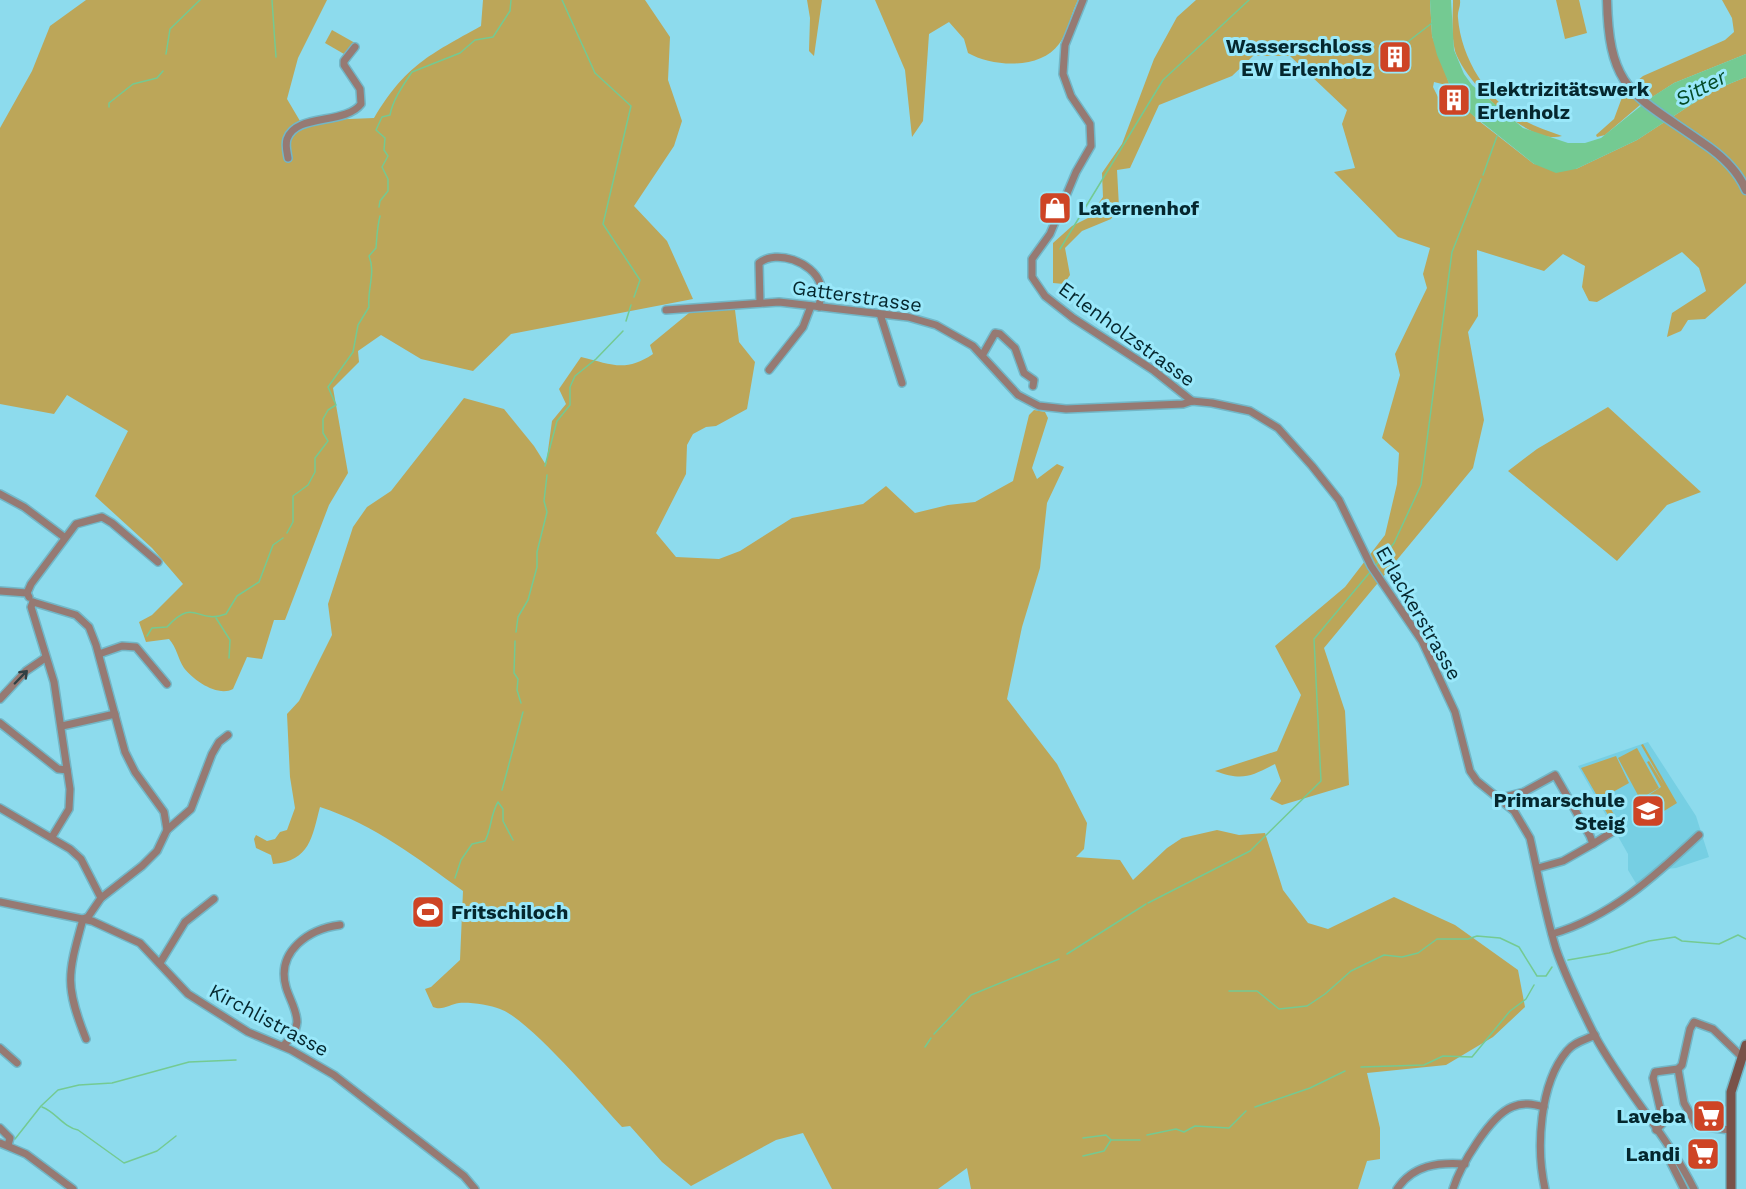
<svg xmlns="http://www.w3.org/2000/svg" width="1746" height="1189" viewBox="0 0 1746 1189" font-family="'Work Sans',sans-serif">
  <style>
    .built { fill: #76cfe3 }
    .green { fill: #bca659 }
    .water { fill: #74ca92 }
    .lines { fill: none; stroke-linecap: round; stroke-linejoin: round }
    .stream { stroke: #74ca92; stroke-width: 1.5 }
    .minor-casing { stroke: #72b7c7; stroke-width: 10 }
    .tertiary-casing { stroke: #72b7c7; stroke-width: 11 }
    .secondary-casing { stroke: #72b7c7; stroke-width: 12 }
    .minor { stroke: #967a73; stroke-width: 7 }
    .tertiary { stroke: #967a73; stroke-width: 8 }
    .secondary { stroke: #795249; stroke-width: 9 }
    .oneway { stroke: #304043 }
    .labels { text-anchor: middle; stroke-width: 6; stroke-linejoin: round; paint-order: stroke }
    .poi-label { font-size: 20px; font-weight: bold; fill: #05272e; stroke: #9ae8fa; text-anchor: end }
    .street-label { font-size: 20px; fill: #05272e; stroke: #9ae8fa }
    .water-label { font-size: 21px; font-style: italic; fill: #044a26; stroke: #9ae8fa }
  </style>
  <rect width="100%" height="100%" fill="#8ddbed"/>
  <path class="built" d="M1648 742 1696 816 1709 857 1676 868 1656 870 1637 885 1628 870V854L1578 766Z"/>
  <g class="green">
    <path d="M86 0H327L298 58 287 99 300 121 374 118C406 65 429 55 481 26L483 0H645L670 37 668 80 682 121 674 146 634 206 667 241 693 299 511 334 473 371 421 359 381 335 358 351 359 362 333 388 348 473 329 505 285 620H274L262 659 247 657 233 689C218 697 194 681 184 668 178 659 177 648 169 639L146 642 139 622 152 615 183 584 152 548 95 496 128 431 67 395 54 414 0 404V128L32 71 50 26Z"/>
    <path d="M807 0H822L814 56 809 51 810 18Z"/>
    <path d="M875 0H1078C1071 13 1068 33 1059 44 1040 70 993 67 968 53L964 39 949 22 929 34 923 121 912 137 905 70Z"/>
    <path d="M1196 0H1430L1432 36 1450 86 1434 82 1433 87 1439 99 1455 108 1461 103 1479 121 1534 164 1576 169 1637 140 1712 91 1746 77V283L1705 319 1688 320 1681 331 1667 337 1672 313 1706 291 1699 268 1682 252 1597 302 1589 301 1582 287 1585 266 1563 254 1544 271 1477 250 1478 316 1468 332 1484 420 1473 468 1324 648 1345 711 1349 785 1282 805 1270 799 1281 781 1275 764C1250 777 1242 781 1215 771L1277 751 1301 695 1275 646 1345 587 1385 535 1397 484 1399 453 1382 438 1400 375 1395 354 1427 288 1423 274 1430 248 1398 237 1334 172 1355 168 1342 124 1347 110 1290 56H1253L1232 76 1159 105 1130 168 1117 170 1119 207 1111 219 1082 231 1065 248 1070 275 1064 284 1053 283V243L1072 226 1088 218 1103 197 1102 173 1122 144 1154 59 1177 17Z"/>
    <path d="M1453 0H1460C1461 7 1457 11 1458 18 1461 58 1487 100 1523 120 1535 127 1549 131 1562 136 1528 146 1465 82 1455 51 1451 35 1453 16 1453 0Z"/>
    <path d="M1556 0H1579L1587 33 1565 39Z"/>
    <path d="M1722 0H1746V54L1674 83 1640 105 1605 135 1597 137 1596 135 1614 119 1624 92 1643 76 1725 40 1734 32 1732 18Z"/>
    <path d="M332 30 355 43 348 53 344 54 325 43Z"/>
    <path d="M695 308 735 310 739 342 755 362 747 409 716 426 706 427 693 434 687 445 686 474 656 533 676 557 719 559 740 551 792 518 863 504 886 486 915 513 948 505 975 502 1013 481 1029 415 1034 410 1045 412 1048 418 1032 468 1037 479 1057 464 1064 467 1047 503 1040 568 1022 627 1007 699 1057 764 1087 823 1084 849 1076 857 1120 860 1133 880 1167 848 1182 838 1217 830 1239 835 1265 833 1283 890 1308 923 1328 929 1394 897 1455 925 1518 970 1525 1007 1493 1037 1446 1065 1367 1073 1380 1128V1159L1367 1161 1358 1189H971L967 1168 938 1189H832L803 1133 776 1140 691 1186 662 1162 630 1126 622 1127C598 1101 529 1019 500 1009 490 1005 470 1002 459 1003 450 1004 443 1011 433 1007L425 989 431 987 460 960 463 891C417 858 375 825 320 807 312 837 310 861 273 864L271 855 256 848 254 839 256 835 267 841 275 839 280 832 287 830 295 808 290 777 287 714 299 701 332 635 328 604 353 527 367 507 391 491 464 398 504 409 534 446 546 465 552 421 566 404 559 389 581 357C611 364 625 373 653 354L650 345Z"/>
    <path d="M1608 407 1701 492 1667 505 1617 561 1508 471 1537 449Z"/>
    <path d="M1643 744 1677 803 1643 824 1633 805 1661 787 1647 762 1649 761 1664 785 1641 745Z"/>
    <path d="M1637 748 1659 788 1640 799 1618 758Z"/>
    <path d="M1616 756 1629 783 1604 797 1616 818 1612 822 1581 768Z"/>
  </g>
  <path class="water" d="M1430 0H1451L1454 50 1464 74 1472 85 1523 128 1568 143H1585L1601 138 1652 97 1674 83 1746 54V77L1712 91 1637 140 1576 169 1556 173 1534 164 1465 109 1450 86 1437 55 1432 36Z"/>
  <g class="lines">
    <g class="stream">
      <path d="M272 0 274 29"/>
      <path d="M562 0 595 73 631 106 603 224 640 280 634 297"/>
      <path d="M274 30 276 57"/>
      <path d="M1396 51 1432 23"/>
      <path d="M166 54 170 29 200 0"/>
      <path d="M1455 106 1466 108"/>
      <path d="M109 107V103L133 84 157 78 163 71"/>
      <path d="M1483 175 1497 136"/>
      <path d="M379 207 380 201 388 191V179L382 167 388 156 384 150 385 138 376 130 382 117 390 115C393 99 404 84 412 72L460 53 475 40 493 37 510 11 511 0"/>
      <path d="M1060 249 1163 80 1249 0"/>
      <path d="M626 321 631 305"/>
      <path d="M545 466 557 421 570 405V387L575 376 596 359 623 331"/>
      <path d="M287 533 293 522V496L308 485 315 472V458L328 441 323 433V419L328 410 336 405 328 387 353 352 358 325 369 307C367 289 376 273 369 256L376 248C377 236 377 228 380 216"/>
      <path d="M1376 565 1394 543 1421 485 1452 252 1481 179"/>
      <path d="M216 618 230 640 229 658"/>
      <path d="M516 632 518 617 528 600 537 567V552L547 512 544 501 547 475"/>
      <path d="M147 636 152 628 167 627C195 596 196 625 226 614L237 596 259 582 273 545 283 538"/>
      <path d="M515 641 514 673 518 679 517 690 521 703"/>
      <path d="M502 790 523 712"/>
      <path d="M455 878 461 860 472 844 485 841C492 828 490 815 498 802L503 809V821L513 840"/>
      <path d="M1148 903 1250 851 1321 781 1314 639 1371 571"/>
      <path d="M1067 954 1146 904"/>
      <path d="M1568 960 1609 953 1649 941 1675 937 1682 941 1719 944 1738 935 1746 939"/>
      <path d="M1229 991H1257L1279 1009 1307 1006 1325 994 1351 971 1384 955 1402 957 1418 953 1437 939H1468L1477 936 1500 938 1519 947 1537 976H1546L1552 967"/>
      <path d="M934 1034 971 995 1059 959"/>
      <path d="M925 1047 931 1038"/>
      <path d="M1361 1067 1424 1065 1443 1056 1472 1057 1510 1011 1526 999 1534 985"/>
      <path d="M42 1107C56 1112 63 1127 78 1130L124 1163 157 1151 176 1136"/>
      <path d="M1255 1107 1310 1088 1345 1071"/>
      <path d="M1147 1135 1176 1129 1184 1132 1195 1126 1229 1128 1246 1111"/>
      <path d="M1083 1138 1106 1135 1111 1140H1140"/>
      <path d="M15 1139 41 1106 58 1090 79 1085 112 1083 189 1062 236 1060"/>
      <path d="M1083 1156 1104 1151 1111 1140"/>
    </g>
    <defs>
      <g id="minor">
        <path d="M1083 0 1065 45 1063 74 1071 96 1090 124 1091 146 1076 172 1050 234 1032 259V277L1045 296 1073 318 1153 370 1192 401"/>
        <path d="M288 158C287 152 285 145 287 139 296 113 345 125 361 104L360 89 344 65V61L355 47"/>
        <path d="M760 303 759 263C777 249 812 262 820 283 822 291 820 299 819 307"/>
        <path d="M666 310 779 302 908 317 936 325 973 346 1018 395 1039 406 1066 409 1183 404 1192 401 1212 403 1250 411 1278 428 1312 466 1339 500 1371 566 1422 641 1455 712 1470 771 1477 781 1514 811 1530 838C1538 874 1545 913 1556 949 1566 978 1581 1008 1595 1036 1624 1090 1667 1135 1694 1189"/>
        <path d="M880 314 902 383"/>
        <path d="M983 354 995 333 1000 334 1015 348 1024 373 1034 380 1033 386"/>
        <path d="M769 370 803 327 811 306"/>
        <path d="M0 494 24 507 64 537"/>
        <path d="M0 591 27 593 29 597"/>
        <path d="M27 593 31 584 76 524 102 517 112 523 158 562"/>
        <path d="M33 602 76 615 89 627 96 645 125 752 135 772 164 812 167 830"/>
        <path d="M33 602 31 607 54 682 70 789 69 809 52 837"/>
        <path d="M99 654 122 646 136 647 167 684"/>
        <path d="M0 699 26 671 45 658"/>
        <path d="M0 723 58 769 67 770"/>
        <path d="M62 726 115 714"/>
        <path d="M1501 798 1524 792 1555 775 1590 836 1593 844 1563 861 1538 868"/>
        <path d="M0 808 70 849 81 859 101 898"/>
        <path d="M1593 844 1614 831"/>
        <path d="M0 902 92 921 140 943 188 994 248 1032 291 1050 334 1075 464 1176 475 1189"/>
        <path d="M1552 934C1611 917 1655 876 1699 835"/>
        <path d="M160 963 185 922 214 899"/>
        <path d="M86 1039C64 984 68 974 83 919L88 917 101 898 142 866 157 851 167 830 191 809 212 754 219 742 228 735"/>
        <path d="M283 1046C290 1039 296 1033 297 1022 297 1010 289 998 286 987 276 951 309 929 340 925"/>
        <path d="M0 1048 17 1063"/>
        <path d="M1678 1069 1684 1103 1697 1126 1730 1130"/>
        <path d="M0 1128 10 1138 8 1145"/>
        <path d="M1656 1130 1662 1124V1117L1653 1078 1655 1072 1678 1069 1682 1065 1690 1029 1694 1022 1713 1029 1741 1056"/>
        <path d="M0 1143 26 1154 73 1189"/>
        <path d="M1671 1163 1684 1189"/>
        <path d="M1397 1189C1413 1165 1438 1162 1465 1164"/>
        <path d="M1453 1189C1460 1166 1490 1116 1512 1107 1523 1102 1533 1104 1544 1107"/>
        <path d="M1545 1189C1536 1149 1539 1084 1567 1051 1574 1042 1585 1040 1595 1035"/>
      </g>
      <path id="tertiary" d="M1607 0C1609 92 1634 94 1703 143 1721 155 1737 169 1746 190"/>
      <path id="secondary" d="M1731 1189V1092L1746 1045"/>
    </defs>
    <use href="#minor" class="minor-casing"/>
    <use href="#tertiary" class="tertiary-casing"/>
    <use href="#secondary" class="secondary-casing"/>
    <use href="#minor" class="minor"/>
    <use href="#tertiary" class="tertiary"/>
    <use href="#secondary" class="secondary"/>
  </g>
  <defs><path id="oneway-shaft" d="M-6 0H5M1.5-3L5.5 0L1.5 3" fill="none" stroke-width="1.6" stroke-linecap="round" stroke-linejoin="round" transform="scale(1.5)"/></defs>
  <use class="oneway" href="#oneway-shaft" transform="translate(21 677) rotate(-46)"/>
  <defs>
    <symbol id="building-square" viewBox="-11 -11 22 22"><rect x="-9" y="-9" width="18" height="18" rx="4" fill="#ce4425" stroke="#9ae8fa"/><path d="M-4-6H4V6H1V3H-1V6H-4ZM-2.5-4.3h1.7v1.8h-1.7ZM.8-4.3h1.7v1.8H.8ZM-2.5-1h1.7V.8h-1.7ZM.8-1h1.7V.8H.8Z" fill="#fff"/></symbol>
    <symbol id="shop-square" viewBox="-11 -11 22 22"><rect x="-9" y="-9" width="18" height="18" rx="4" fill="#ce4425" stroke="#9ae8fa"/><path d="M-5-2.5h2.3a2.7 3.5 0 0 1 5.4 0H5L5.5 6h-11ZM-1.5-2.5h3a1.5 2.3 0 0 0-3 0Z" fill="#fff"/></symbol>
    <symbol id="school-square" viewBox="-11 -11 22 22"><rect x="-9" y="-9" width="18" height="18" rx="4" fill="#ce4425" stroke="#9ae8fa"/><path d="M0-5L7-2L0 1L-7-2ZM-4 1L0 2.5L4 1V4Q0 6-4 4Z" fill="#fff"/></symbol>
    <symbol id="stadium-square" viewBox="-11 -11 22 22"><rect x="-9" y="-9" width="18" height="18" rx="4" fill="#ce4425" stroke="#9ae8fa"/><path d="M0-5a6.5 5 0 1 0 0 10a6.5 5 0 1 0 0-10ZM-3.5-1.8h7v3.6h-7Z" fill="#fff"/></symbol>
    <symbol id="supermarket-square" viewBox="-11 -11 22 22"><rect x="-9" y="-9" width="18" height="18" rx="4" fill="#ce4425" stroke="#9ae8fa"/><path d="M-6-5.5h2.5l.6 2H6L4.5 2H-2.5L-4.4-4H-6ZM-1.5 3.2a1.3 1.3 0 1 0 .1 0ZM3 3.2a1.3 1.3 0 1 0 .1 0Z" fill="#fff"/></symbol>
  </defs>
  <g fill-rule="evenodd">
    <use href="#building-square" x="1376" y="38" width="38" height="38"/>
    <use href="#building-square" x="1435" y="81" width="38" height="38"/>
    <use href="#shop-square" x="1036" y="189" width="38" height="38"/>
    <use href="#school-square" x="1629" y="792" width="38" height="38"/>
    <use href="#stadium-square" x="409" y="893" width="38" height="38"/>
    <use href="#supermarket-square" x="1690" y="1097" width="38" height="38"/>
    <use href="#supermarket-square" x="1684" y="1135" width="38" height="38"/>
  </g>
  <g class="labels">
    <g class="poi-label">
      <text x="1372" y="53">Wasserschloss<tspan x="1372" dy="23">EW Erlenholz</tspan></text>
      <text x="1477" y="96" text-anchor="start">Elektrizitätswerk<tspan x="1477" dy="23">Erlenholz</tspan></text>
      <text x="1078" y="215" text-anchor="start">Laternenhof</text>
      <text x="1625" y="807">Primarschule<tspan x="1625" dy="23">Steig</tspan></text>
      <text x="451" y="919" text-anchor="start">Fritschiloch</text>
      <text x="1686" y="1123">Laveba</text>
      <text x="1680" y="1161">Landi</text>
    </g>
    <g class="street-label">
      <text transform="translate(857 296) rotate(8)" y="7">Gatterstrasse</text>
      <text transform="translate(1127 334) rotate(36)" y="7">Erlenholzstrasse</text>
      <text transform="translate(1419 613) rotate(60)" y="7">Erlackerstrasse</text>
      <text transform="translate(269 1020) rotate(28)" y="7">Kirchlistrasse</text>
    </g>
    <g class="water-label">
      <text transform="translate(1701 88) rotate(-28)" y="7">Sitter</text>
    </g>
  </g>
</svg>
